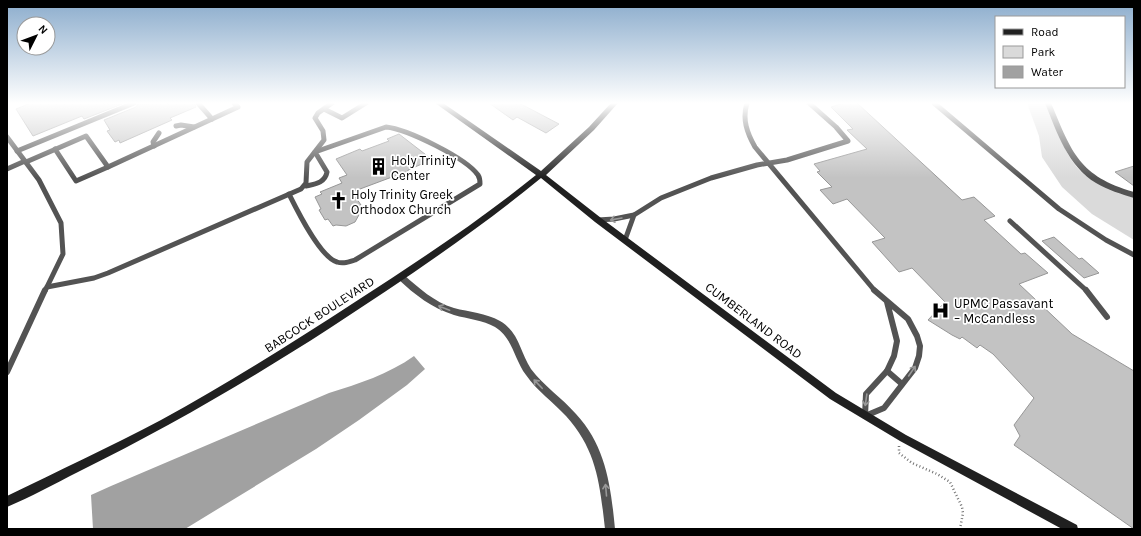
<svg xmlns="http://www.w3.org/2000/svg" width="1141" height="536" viewBox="0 0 1141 536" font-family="Karla,sans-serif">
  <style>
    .green { fill: #dadada }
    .water { fill: #a1a1a1 }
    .building { fill: #c3c3c3; stroke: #979797 }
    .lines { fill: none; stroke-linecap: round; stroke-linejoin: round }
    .path { stroke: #757575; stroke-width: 2.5; stroke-dasharray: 1 2.5; stroke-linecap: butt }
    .lane-far1 { stroke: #535353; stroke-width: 5 }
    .lane { stroke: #535353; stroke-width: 6 }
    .street { fill: #535353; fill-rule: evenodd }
    .secondary { fill: #202020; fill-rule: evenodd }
    .oneway { stroke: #989898 }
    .labels { text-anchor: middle; stroke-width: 3.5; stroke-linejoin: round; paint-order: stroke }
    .poi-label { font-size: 13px; fill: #000; stroke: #fff; text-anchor: start }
    .street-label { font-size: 13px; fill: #000; stroke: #fff }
  </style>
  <rect width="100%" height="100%" fill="#fff"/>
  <path class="green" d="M1027 103H1046C1059 131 1066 168 1096 182 1108 188 1122 192 1134 196V240L1092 214 1062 187 1042 157 1039 136Z"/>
  <path class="water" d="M414 356 425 369 407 385 359 420 316 449 185 529H93L91 495 111 486 329 393C358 384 389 374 414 356Z"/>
  <g class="building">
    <path d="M31 103H92L122 104 84 119 82 116 33 136 16 109Z"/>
    <path d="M194 103 196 107 170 118 172 120 120 143 119 140 115 142 107 131 110 130 104 120 136 107 138 104Z"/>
    <path d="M489 103H519L559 124 546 133 517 117 513 120Z"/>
    <path d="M844 103H857L962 200 974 197 995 216 984 220 1021 254 1025 253 1048 273 1019 284 1072 334 1134 371V529L1014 445 1020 436 1014 425 1034 398 993 354 980 345 977 348 962 337 960 339 952 335 928 320 945 302 912 268 899 272 872 242 885 238 847 199 833 204 820 190 832 187 817 172 820 171 814 164 867 149 847 130 853 129 831 107Z"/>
    <path d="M399 134 430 158 422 161 424 163 408 170V171L352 192 361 205 357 207 360 213 355 222 346 226 336 225 333 226 328 219 325 220 319 210 321 209 315 197 322 194 320 192 342 183 339 178 347 175 336 159 360 149 362 151 389 141 387 139Z"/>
    <path d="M1134 166V186L1115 172Z"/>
    <path d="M1054 237 1079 259 1082 258 1099 273 1084 278 1042 241Z"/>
  </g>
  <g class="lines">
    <path class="path" d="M899 446V453L912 463 937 474 950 482 962 507 963 513 960 529"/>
    <g class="lane-far1">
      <path d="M198 103 212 119"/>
      <path d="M747 103C742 119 747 133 755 147L875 291"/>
      <path d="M934 103 1059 209 1106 240 1134 255"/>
      <path d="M324 109 342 118 366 103"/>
      <path d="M176 126 181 125 194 127"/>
      <path d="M7 137 39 180 61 223 63 254 45 291"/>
      <path d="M154 146 153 142 159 133"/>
      <path d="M55 149 76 181 108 167"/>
      <path d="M17 151 134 103"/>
      <path d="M26 162 86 136 108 167 238 107 234 103"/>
      <path d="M7 169 25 161"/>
      <path d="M289 194C297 210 320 257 337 262 343 264 349 262 355 260L480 184C480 181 480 178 478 175 466 158 407 129 386 127L315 152 327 172C325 183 315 184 306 186"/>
      <path d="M598 220 614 219 634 215 661 198 711 178 757 165 787 160 848 141 836 127 809 103"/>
      <path d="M1010 221 1087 291"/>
      <path d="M625 240 634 215"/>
      <path d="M47 287 94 278 108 273 301 189 306 183 307 162 324 140 323 131 315 118 318 113 332 103"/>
    </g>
    <g class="lane">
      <path d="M874 290 908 319 917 336 920 346 919 356 915 368 884 408 865 416 866 394 887 371 894 356 897 341 887 302"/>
      <path d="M1086 290 1107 317"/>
      <path d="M887 371 902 384"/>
      <path d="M7 372 45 290"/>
    </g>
    <g class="street">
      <path d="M1045 103H1051C1072 153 1079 176 1134 192V198C1121 194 1108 190 1096 183 1068 166 1057 133 1045 103Z"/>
      <path d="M401 274 404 275C419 288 434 302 454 308 469 312 486 313 500 321 519 332 520 352 531 369 544 386 562 398 576 414 606 446 611 487 615 529H605C600 485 597 450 566 416 553 402 537 391 526 375 514 359 513 338 495 327 483 320 468 319 454 315 432 308 415 295 398 279L397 277 398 275Z"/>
    </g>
    <path class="secondary" d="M435 103H443L541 171 589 127 611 103H618L594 130 546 175 601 218 836 393 906 435 1077 525 1078 529H1062L900 441 830 399 595 222 541 178C474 233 402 281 330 328 248 381 165 429 78 472 54 484 31 497 7 507V496C58 471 110 447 161 420 227 384 292 343 355 302 417 262 479 221 536 175Z"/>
  </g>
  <defs><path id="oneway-shaft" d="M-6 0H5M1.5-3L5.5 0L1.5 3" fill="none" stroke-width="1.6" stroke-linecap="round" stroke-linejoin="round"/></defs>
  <g class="oneway">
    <use href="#oneway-shaft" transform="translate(616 219) rotate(170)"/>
    <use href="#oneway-shaft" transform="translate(444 308) rotate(-159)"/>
    <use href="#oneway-shaft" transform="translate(912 371) rotate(-56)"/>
    <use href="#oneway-shaft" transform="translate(538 384) rotate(-134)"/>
    <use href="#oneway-shaft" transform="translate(866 400) rotate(98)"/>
    <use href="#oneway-shaft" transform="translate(606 490) rotate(-95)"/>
  </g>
  <linearGradient id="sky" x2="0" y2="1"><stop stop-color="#8baccc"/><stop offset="0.58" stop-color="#fff"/><stop offset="1" stop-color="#fff" stop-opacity="0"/></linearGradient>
  <rect width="1141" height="178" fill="url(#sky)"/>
  <defs>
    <symbol id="building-bare" viewBox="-9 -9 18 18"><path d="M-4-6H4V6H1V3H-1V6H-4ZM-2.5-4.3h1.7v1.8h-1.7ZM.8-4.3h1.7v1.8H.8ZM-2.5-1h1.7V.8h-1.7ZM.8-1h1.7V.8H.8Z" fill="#000" stroke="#fff" stroke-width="2.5" paint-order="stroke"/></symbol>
    <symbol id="church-bare" viewBox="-9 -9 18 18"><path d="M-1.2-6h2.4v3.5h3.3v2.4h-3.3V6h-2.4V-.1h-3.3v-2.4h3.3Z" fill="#000" stroke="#fff" stroke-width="2.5" paint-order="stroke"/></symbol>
    <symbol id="hospital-bare" viewBox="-9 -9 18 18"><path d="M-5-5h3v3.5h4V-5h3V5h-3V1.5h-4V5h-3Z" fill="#000" stroke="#fff" stroke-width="2.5" paint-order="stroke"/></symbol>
  </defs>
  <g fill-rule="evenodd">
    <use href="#building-bare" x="366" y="154" width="25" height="25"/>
    <use href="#church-bare" x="326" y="188" width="25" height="25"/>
    <use href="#hospital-bare" x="928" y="298" width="25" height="25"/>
  </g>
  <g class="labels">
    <g class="poi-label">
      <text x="391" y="165">Holy Trinity<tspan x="391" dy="15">Center</tspan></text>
      <text x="351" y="199">Holy Trinity Greek<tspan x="351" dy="15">Orthodox Church</tspan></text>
      <text x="954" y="308">UPMC Passavant<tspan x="954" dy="15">– McCandless</tspan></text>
    </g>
    <g class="street-label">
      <text transform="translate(319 314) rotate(-33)" y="5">BABCOCK BOULEVARD</text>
      <text transform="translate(754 320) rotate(37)" y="5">CUMBERLAND ROAD</text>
    </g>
  </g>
  <rect width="1141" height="536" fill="none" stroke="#000000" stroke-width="16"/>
  <rect x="995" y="16" width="130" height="72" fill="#ffffff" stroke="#999999"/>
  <rect x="1003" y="29" width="20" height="6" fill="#202020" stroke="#999999"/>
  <text x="1031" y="36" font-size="12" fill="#000000">Road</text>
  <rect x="1003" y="46" width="20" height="12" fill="#dadada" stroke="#999999"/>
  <text x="1031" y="56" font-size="12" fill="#000000">Park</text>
  <rect x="1003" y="66" width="20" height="12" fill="#a1a1a1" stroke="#999999"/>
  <text x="1031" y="76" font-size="12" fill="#000000">Water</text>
  <g transform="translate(36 36) rotate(48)"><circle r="19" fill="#ffffff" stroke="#999999"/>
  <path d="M0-3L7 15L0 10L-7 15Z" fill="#000000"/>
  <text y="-6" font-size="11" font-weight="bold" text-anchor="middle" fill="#000000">N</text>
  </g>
</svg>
